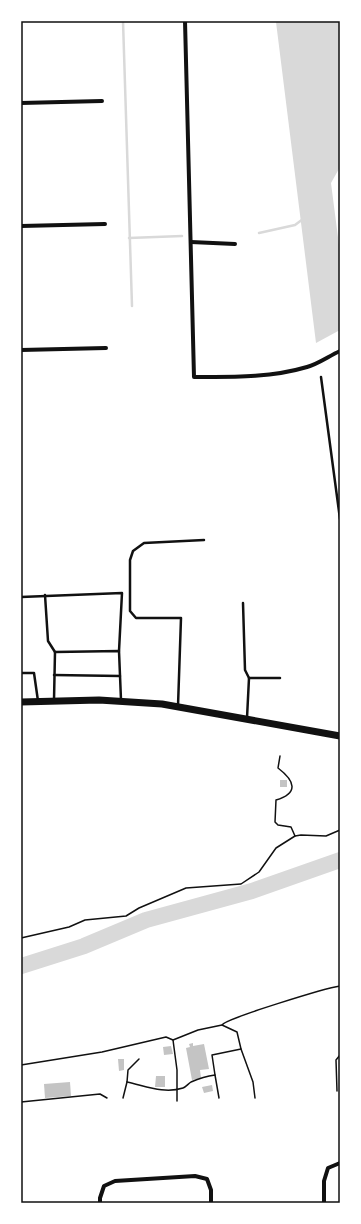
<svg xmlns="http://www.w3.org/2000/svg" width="361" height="1224" viewBox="0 0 361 1224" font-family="Overpass,sans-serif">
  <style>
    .water { fill: #d9d9d9 }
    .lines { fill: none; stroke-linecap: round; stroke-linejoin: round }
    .stream { stroke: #d9d9d9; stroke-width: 2.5 }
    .river { stroke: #d9d9d9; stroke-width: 16 }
    .building { fill: #c4c4c4 }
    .path { stroke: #111; stroke-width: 1.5 }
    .service { stroke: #111; stroke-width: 2.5 }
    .minor { stroke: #111; stroke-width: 4 }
    .secondary { stroke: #111; stroke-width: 7 }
    .neatline { fill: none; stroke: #111; stroke-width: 1.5 }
  </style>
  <rect width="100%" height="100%" fill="#fff"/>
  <path class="water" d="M340 21V167L331 183 340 253V330L316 343 276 22Z"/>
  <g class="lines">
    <g class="stream">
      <path d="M123 21 132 306"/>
      <path d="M259 233 295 225 303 219"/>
      <path d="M129 238 182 236"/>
    </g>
    <path class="river" d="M21 966 84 946 146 920 252 891 340 860"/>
  </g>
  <g class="building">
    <rect x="280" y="780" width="7" height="7"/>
    <path d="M193 1043V1046L204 1044 209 1069 200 1070 201 1078 192 1080 186 1048 190 1047 189 1044Z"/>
    <path d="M171 1046 173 1054 164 1055 163 1047Z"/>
    <path d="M118 1059H124V1070L119 1071Z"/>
    <path d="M156 1076H165V1087H155Z"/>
    <path d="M70 1082 71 1096 45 1098 44 1084Z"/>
    <path d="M212 1085 213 1091 204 1093 202 1087Z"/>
  </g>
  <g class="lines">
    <g class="path">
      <path d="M295 836 301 835 326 836 340 830"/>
      <path d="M21 938 69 927 85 920 126 916 139 908 186 888 241 884 259 872 276 848 295 836 291 827 278 825 275 822 276 800C299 793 295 781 278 768L280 756"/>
      <path d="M173 1040 177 1070V1101"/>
      <path d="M241 1049 253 1082 255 1098"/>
      <path d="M21 1065 102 1052 166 1037 173 1040 198 1030 222 1025C227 1018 326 988 340 986"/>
      <path d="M215 1075 212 1055 241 1049 237 1032 222 1025"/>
      <path d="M127 1082C146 1086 164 1094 183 1088 186 1087 188 1084 191 1082 198 1079 208 1076 215 1075L219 1098"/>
      <path d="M337 1091 336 1060 340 1055"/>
      <path d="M123 1098 127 1082 128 1070 139 1059"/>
      <path d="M21 1102 100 1094 107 1098"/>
    </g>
    <g class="service">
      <path d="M321 377 340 519"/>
      <path d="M45 595 48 641 55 652"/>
      <path d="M21 597 122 593 119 651"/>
      <path d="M243 603 245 670 249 678 247 718"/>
      <path d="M21 673H34L38 701"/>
      <path d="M54 675 120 676"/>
      <path d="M249 678H280"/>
      <path d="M54 700 55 652 119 651 121 700"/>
      <path d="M178 706 181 618H136L130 611V560L133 551 144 543 204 540"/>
    </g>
    <g class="minor">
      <path d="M185 21 194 377C232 377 270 378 307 367 318 364 329 356 340 351"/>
      <path d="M21 103 102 101"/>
      <path d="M21 226 105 224"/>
      <path d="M191 242 235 244"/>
      <path d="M21 350 106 348"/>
      <path d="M100 1203V1198L104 1186 115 1181 195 1176 207 1179 211 1190V1203"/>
      <path d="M324 1203V1181L328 1168 340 1163"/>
    </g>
    <path class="secondary" d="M21 702 99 700 162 704 340 736"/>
  </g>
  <rect width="361" height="1224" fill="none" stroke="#ffffff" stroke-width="44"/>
  <rect x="22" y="22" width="317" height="1180" class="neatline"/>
</svg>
